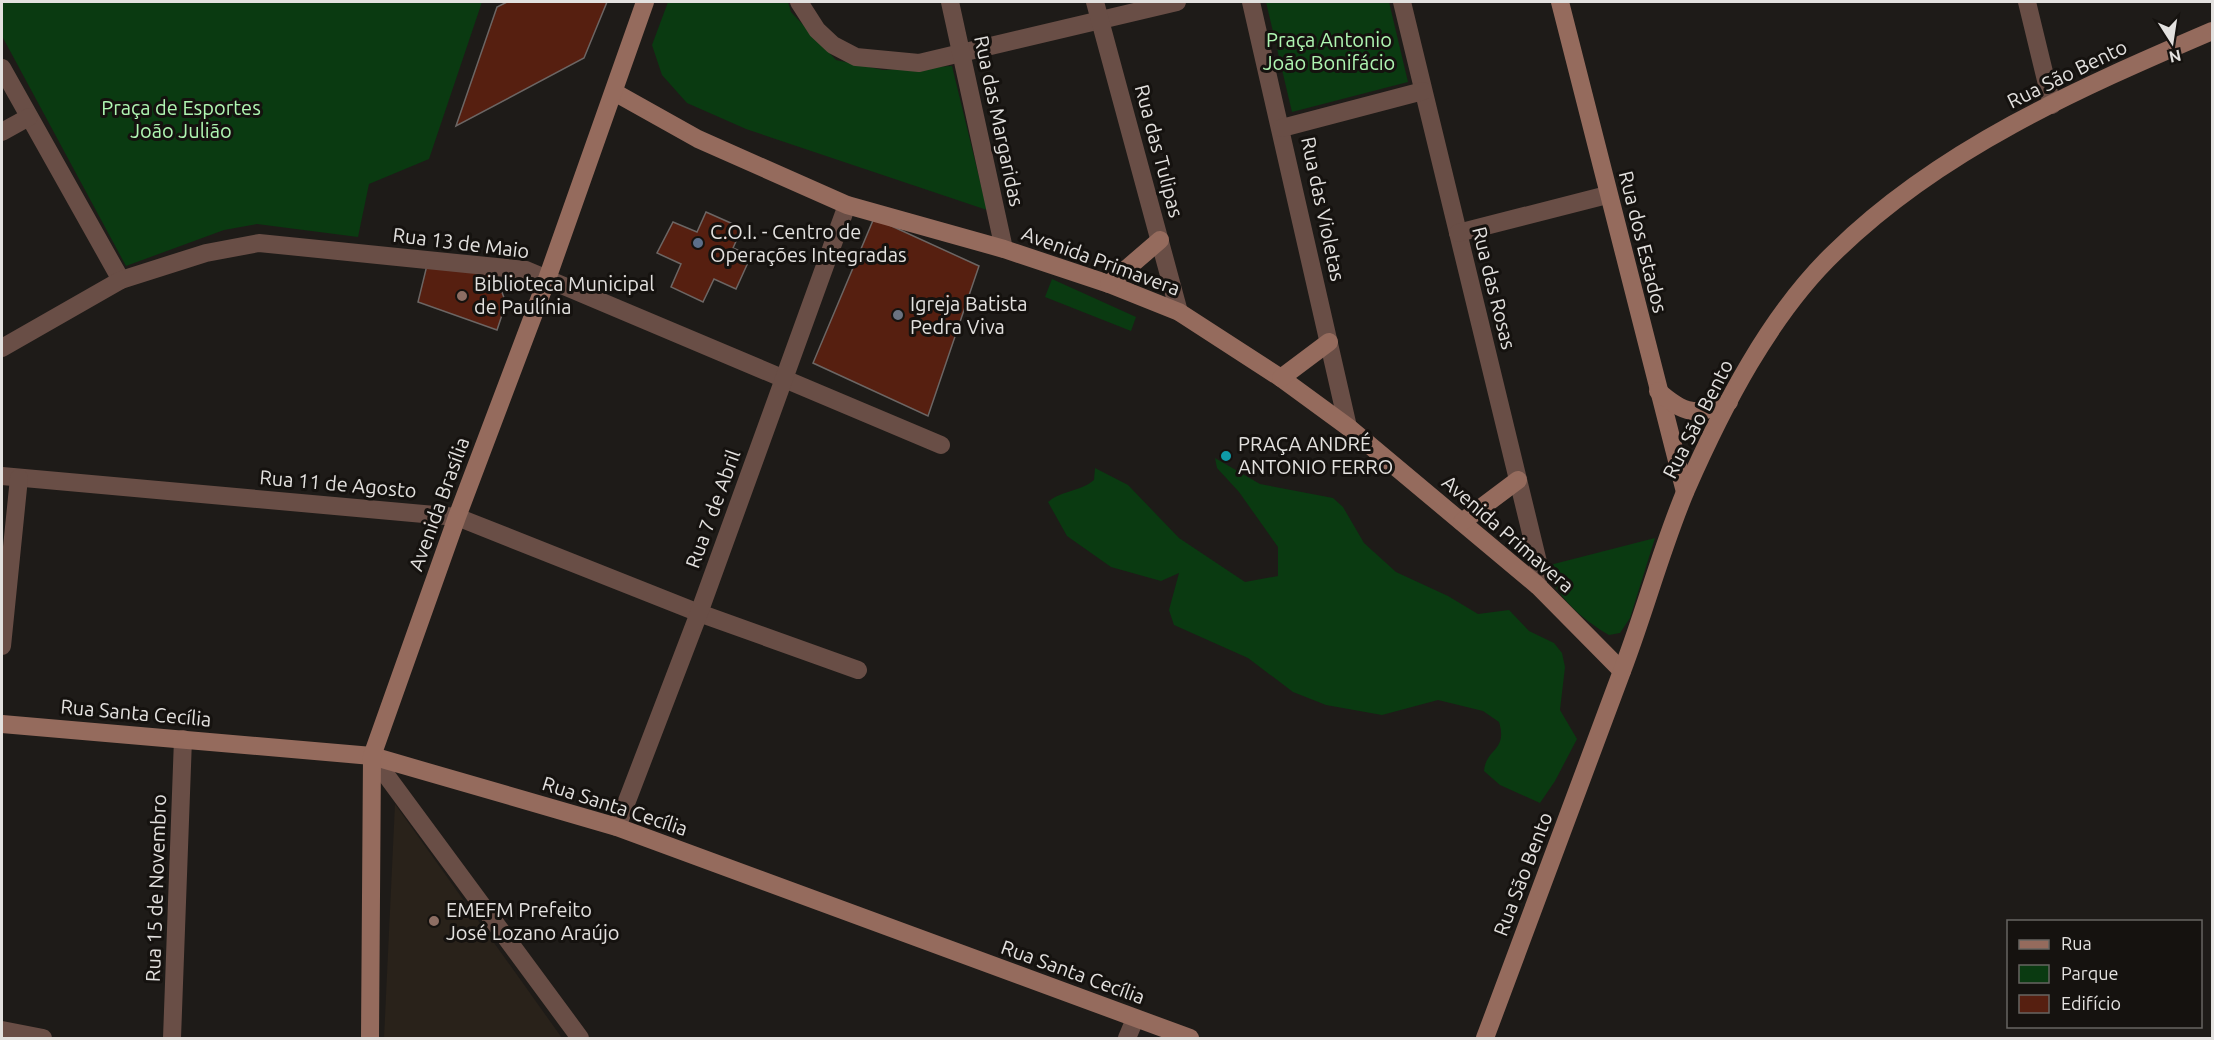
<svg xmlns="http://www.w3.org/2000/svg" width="2214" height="1040" viewBox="0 0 2214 1040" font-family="Ubuntu,sans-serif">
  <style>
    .built { fill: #29221a }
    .green { fill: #0a3a11 }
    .building { fill: #561f10; stroke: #6c6664; stroke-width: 1.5 }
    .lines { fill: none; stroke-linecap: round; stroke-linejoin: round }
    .street { stroke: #694e46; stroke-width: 18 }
    .secondary { stroke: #956b5d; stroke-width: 18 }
    .service-dot { fill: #5c6f8a; stroke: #15120f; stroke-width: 2 }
    .education-dot { fill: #8d6e63; stroke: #15120f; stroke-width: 2 }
    .worship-dot { fill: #6b7280; stroke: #15120f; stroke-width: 2 }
    .culture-dot { fill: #0f9aa8; stroke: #15120f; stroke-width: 2 }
    .labels { text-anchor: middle; stroke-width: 6; stroke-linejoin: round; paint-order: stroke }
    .park-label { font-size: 20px; fill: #aff6b2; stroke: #15120f }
    .street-label { font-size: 20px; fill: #e3e1df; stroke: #15120f }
    .poi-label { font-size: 20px; fill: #e3e1df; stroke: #15120f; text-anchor: start }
  </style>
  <rect width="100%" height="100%" fill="#1e1b18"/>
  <path class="built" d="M395 804 562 1038H384Z"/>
  <g class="green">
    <path d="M2 2H482L429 159 369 184 358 237 257 224 224 230 126 266 2 36Z"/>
    <path d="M668 2H788L791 12 836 60 883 70 952 66 987 210 746 129 687 103 662 75 652 45Z"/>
    <path d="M1266 2H1389L1408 82 1292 112Z"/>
    <path d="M1052 279 1136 317 1131 331 1045 297Z"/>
    <path d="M1215 458 1260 484 1333 498 1343 507 1364 543 1396 572 1448 596 1478 614 1509 610 1529 631 1554 643 1562 653 1565 667 1560 710 1577 739 1555 781 1540 803 1500 785 1484 771C1486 748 1508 751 1499 722L1483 711 1438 700 1382 715 1326 705 1293 692 1248 658 1174 625 1169 610 1179 573 1161 581 1111 567 1067 536 1048 502C1062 490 1080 492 1094 480L1095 468 1128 485 1179 538 1245 582 1278 576V547L1239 492 1217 468Z"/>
    <path d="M1655 538 1630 618 1620 633 1609 635C1584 621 1553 594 1546 566Z"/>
  </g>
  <g class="building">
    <path d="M507 2H607L584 58 456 126 497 7Z"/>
    <path d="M706 212 742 228 733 248 751 256 736 289 714 279 703 302 671 287 681 264 657 253 673 222 697 232Z"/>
    <path d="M874 218 979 266 928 416 813 363Z"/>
    <path d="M428 261 482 271 497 279 506 303 497 330 418 302Z"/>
  </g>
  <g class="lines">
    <g class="street">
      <path d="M799 2 817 30 833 45 856 57 919 63 1177 2"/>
      <path d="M950 2 1004 249"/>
      <path d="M1095 2 1179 312"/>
      <path d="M1251 2 1348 427"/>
      <path d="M1402 2 1538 562V586"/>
      <path d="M2027 2 2052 105"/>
      <path d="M2 68 121 280"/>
      <path d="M1282 128 1423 91"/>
      <path d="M2 132 29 117"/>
      <path d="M1458 233 1607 195"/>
      <path d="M2 348 121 280 206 253 259 243 526 270 941 445"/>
      <path d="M2 476 457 517 699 613 858 670"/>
      <path d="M2 646 19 478"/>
      <path d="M372 756 580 1038"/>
      <path d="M617 827 699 613 847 205"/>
      <path d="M2 1030 43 1038"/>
      <path d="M172 1038 183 739"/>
      <path d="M1127 1038 1135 1019"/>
    </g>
    <g class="secondary">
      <path d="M1560 2 1685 492"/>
      <path d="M614 92 698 139 847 205 1004 249 1109 284 1179 312 1281 378 1348 427 1538 586 1622 671"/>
      <path d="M1109 284 1160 240"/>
      <path d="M1281 378 1329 342"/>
      <path d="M1658 391C1685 415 1696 416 1729 402"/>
      <path d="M1462 522 1518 480"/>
      <path d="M2 724 372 756 617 827 1190 1038"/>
      <path d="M370 1038 372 756 457 517 547 279 645 2"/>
      <path d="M1485 1038C1532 914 1579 789 1625 663 1646 607 1663 544 1686 490 1722 408 1770 314 1835 252 1940 149 2079 88 2212 31"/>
    </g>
  </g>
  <circle class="service-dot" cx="698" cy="243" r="6"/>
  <g class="education-dot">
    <circle cx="462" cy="296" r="6"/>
    <circle cx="434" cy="921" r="6"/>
  </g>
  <circle class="worship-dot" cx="898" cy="315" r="6"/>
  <circle class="culture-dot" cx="1226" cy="456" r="6"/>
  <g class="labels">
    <g class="park-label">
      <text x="1329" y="47">Praça Antonio<tspan x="1329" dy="23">João Bonifácio</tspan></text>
      <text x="181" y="115">Praça de Esportes<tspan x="181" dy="23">João Julião</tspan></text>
    </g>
    <g class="street-label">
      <text transform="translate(2067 74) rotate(-26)" y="7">Rua São Bento</text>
      <text transform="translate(999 121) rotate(78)" y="7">Rua das Margaridas</text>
      <text transform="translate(1159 151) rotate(75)" y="7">Rua das Tulipas</text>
      <text transform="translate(1323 209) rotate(78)" y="7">Rua das Violetas</text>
      <text transform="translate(1643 242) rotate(76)" y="7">Rua dos Estados</text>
      <text transform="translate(461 243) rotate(7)" y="7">Rua 13 de Maio</text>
      <text transform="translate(1101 261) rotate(20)" y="7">Avenida Primavera</text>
      <text transform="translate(1494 288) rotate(76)" y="7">Rua das Rosas</text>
      <text transform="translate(1698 419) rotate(-63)" y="7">Rua São Bento</text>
      <text transform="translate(338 484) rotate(5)" y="7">Rua 11 de Agosto</text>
      <text transform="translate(439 504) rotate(-70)" y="7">Avenida Brasília</text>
      <text transform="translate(713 509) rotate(-70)" y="7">Rua 7 de Abril</text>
      <text transform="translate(1508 534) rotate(41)" y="7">Avenida Primavera</text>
      <text transform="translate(136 713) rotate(5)" y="7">Rua Santa Cecília</text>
      <text transform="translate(615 806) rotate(18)" y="7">Rua Santa Cecília</text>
      <text transform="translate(1523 874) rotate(-69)" y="7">Rua São Bento</text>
      <text transform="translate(156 888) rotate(-88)" y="7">Rua 15 de Novembro</text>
      <text transform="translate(1073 972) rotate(20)" y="7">Rua Santa Cecília</text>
    </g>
    <g class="poi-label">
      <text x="710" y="239">C.O.I. - Centro de<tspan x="710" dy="23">Operações Integradas</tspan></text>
      <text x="474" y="291">Biblioteca Municipal<tspan x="474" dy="23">de Paulínia</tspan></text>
      <text x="910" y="311">Igreja Batista<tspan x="910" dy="23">Pedra Viva</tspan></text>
      <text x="1238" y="451">PRAÇA ANDRÉ<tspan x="1238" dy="23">ANTONIO FERRO</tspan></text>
      <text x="446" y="917">EMEFM Prefeito<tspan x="446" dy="23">José Lozano Araújo</tspan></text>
    </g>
  </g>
  <rect width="2214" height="1040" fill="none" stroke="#e3e1df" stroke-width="6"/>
  <rect x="2007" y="920" width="195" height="108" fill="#15120f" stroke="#676562" stroke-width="1.5"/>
  <rect x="2019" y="940" width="30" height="9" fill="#956b5d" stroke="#676562" stroke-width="1.5"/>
  <text x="2061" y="950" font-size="18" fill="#e3e1df">Rua</text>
  <rect x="2019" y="965" width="30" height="18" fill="#0a3a11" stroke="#676562" stroke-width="1.5"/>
  <text x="2061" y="980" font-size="18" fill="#e3e1df">Parque</text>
  <rect x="2019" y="995" width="30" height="18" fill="#561f10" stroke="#676562" stroke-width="1.5"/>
  <text x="2061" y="1010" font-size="18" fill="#e3e1df">Edifício</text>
  <g transform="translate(2172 42) rotate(168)" stroke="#15120f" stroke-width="4.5" paint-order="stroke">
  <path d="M0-4.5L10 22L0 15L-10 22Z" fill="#e3e1df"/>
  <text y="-9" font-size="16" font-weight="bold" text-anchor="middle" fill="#e3e1df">N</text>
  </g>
</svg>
